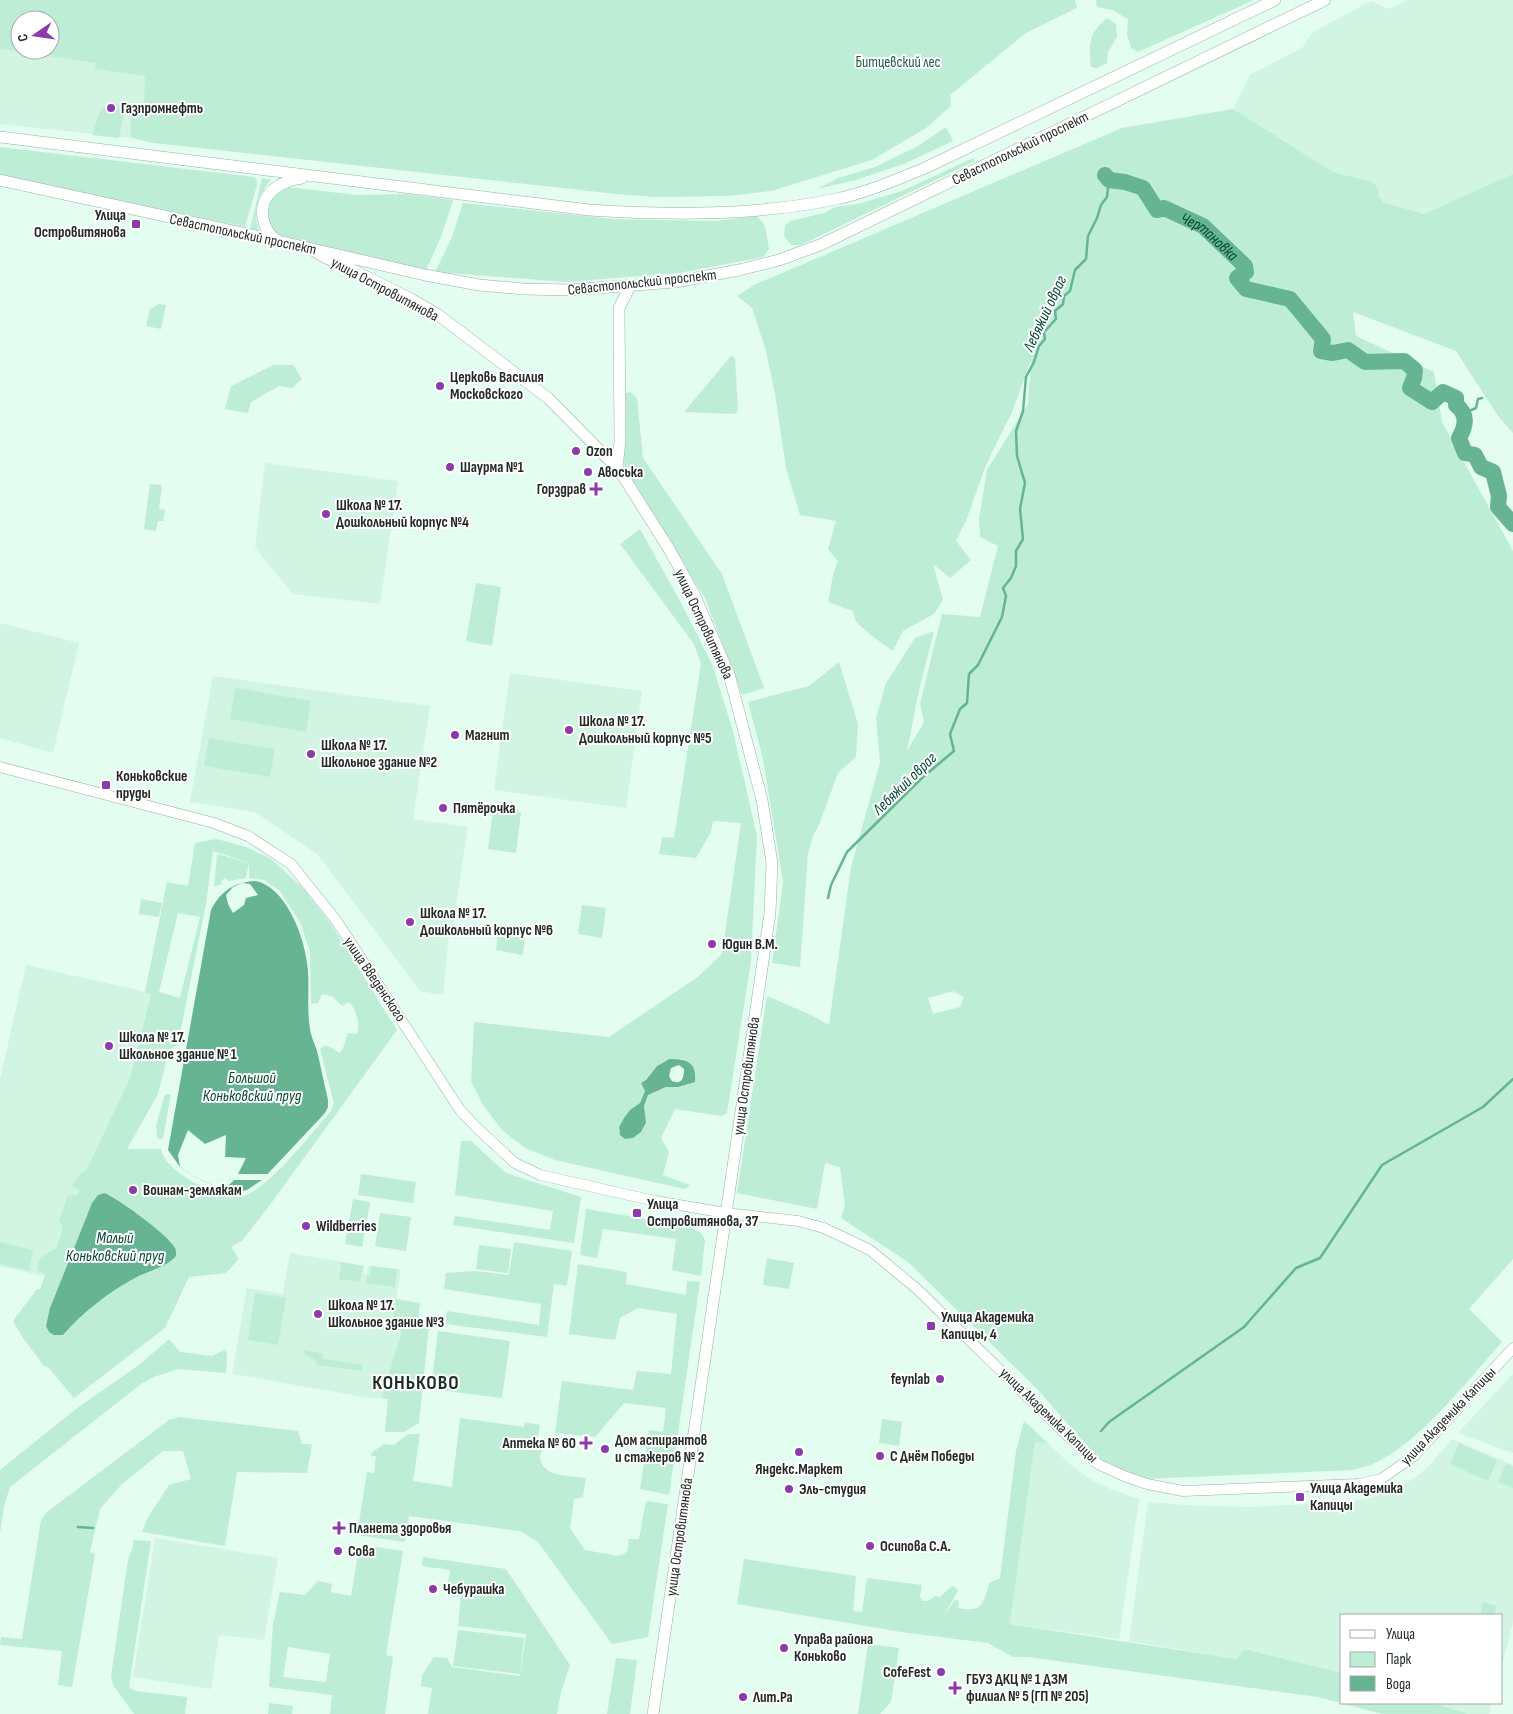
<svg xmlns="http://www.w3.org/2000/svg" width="1513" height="1714" viewBox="0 0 1513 1714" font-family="'Sofia Sans Condensed',sans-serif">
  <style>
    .built { fill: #d2f4e3 }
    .green { fill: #beedd6; fill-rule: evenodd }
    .water { fill: #66b492; fill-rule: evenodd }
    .pier { fill: #e3fdf0 }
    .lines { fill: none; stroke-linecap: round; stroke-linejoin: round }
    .stream { stroke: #66b492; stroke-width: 2.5 }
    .river { stroke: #66b492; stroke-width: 16 }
    .tertiary-casing { stroke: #98b0a4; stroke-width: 11 }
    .secondary-casing { stroke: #98b0a4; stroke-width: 12 }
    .tertiary { stroke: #fff; stroke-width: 10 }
    .secondary { stroke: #fff; stroke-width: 11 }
    .poi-dot { fill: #8b3bab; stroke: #fff; stroke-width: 2 }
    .labels { text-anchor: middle; stroke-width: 4; stroke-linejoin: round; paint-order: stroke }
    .park-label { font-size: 15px; fill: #225e47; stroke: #fff }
    .poi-label { font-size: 15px; font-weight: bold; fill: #212a26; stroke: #fff; text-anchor: start }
    .street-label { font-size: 15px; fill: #212a26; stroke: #fff }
    .water-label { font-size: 16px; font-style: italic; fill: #034832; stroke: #fff }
    .district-label { font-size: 20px; font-weight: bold; letter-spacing: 1px; fill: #1b2f26; stroke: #fff }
  </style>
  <rect width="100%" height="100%" fill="#e3fdf0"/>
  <g class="built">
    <path d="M1407 0H1513V174L1424 214 1383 202 1378 196 1371 181 1356 178 1333 172 1233 109 1250 75 1303 47 1313 32 1371 1 1389 9Z"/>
    <path d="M0 49 96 63V69L146 76 144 103H133L130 133 132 138 0 124Z"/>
    <path d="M265 463 398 481 380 604 293 594 255 548Z"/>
    <path d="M0 623 79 643 53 753 0 738Z"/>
    <path d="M510 673 642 691 626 808 494 790Z"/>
    <path d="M213 676 430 706 413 819 468 827 453 924 449 933 443 995 420 991 317 854 255 812 190 802Z"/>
    <path d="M26 965 151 993 130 1078 87 1170 44 1276 0 1266V1079Z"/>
    <path d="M290 1253 364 1266V1273L367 1274 368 1266 401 1270 391 1329 402 1331 381 1398H370L232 1374 247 1288 283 1294Z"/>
    <path d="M1513 1374V1453L1458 1433Z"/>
    <path d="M1452 1439 1513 1465V1622L1502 1666V1615H1342V1673L1246 1649 1237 1659 1129 1641 1148 1502 1185 1505 1251 1507 1347 1502 1368 1499 1397 1488 1416 1477 1431 1464Z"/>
    <path d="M1035 1442 1048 1443 1072 1466 1090 1479 1110 1489 1139 1499 1119 1639 1010 1624Z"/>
    <path d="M155 1538 278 1558 264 1640 219 1635 211 1689 133 1677Z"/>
    <path d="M1433 1703H1492L1489 1714H1468Z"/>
  </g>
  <g class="green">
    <path d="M0 0H1075L1077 8 1026 33 950 95 951 106 926 128 872 160 771 191 729 196 656 197 616 194 154 143 132 138 130 133 133 103H144L145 76 95 69 96 63 0 49ZM20 20H50V50H20Z"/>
    <path d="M1096 0H1254L1138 52 1131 48 1127 34 1128 19 1112 10 1097 7Z"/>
    <path d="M1107 18 1116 24 1117 37 1108 52 1107 63 1097 68 1091 67C1089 43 1088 34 1107 18Z"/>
    <path d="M108 103H116L124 112 119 138 92 135 101 109Z"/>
    <path d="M1233 109 1333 172 1356 178 1371 181 1379 189 1378 196 1383 202 1424 214 1513 174V433L1498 416 1456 351 1353 312 1356 336 1434 372 1442 422 1513 551V1259L1469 1309 1502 1342C1467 1381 1419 1444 1371 1465 1365 1467 1359 1468 1353 1470L1145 1479 1101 1462 1038 1390 908 1262 841 1218 845 1206 840 1167 825 1163 817 1209 737 1193 767 996 811 1015 829 1025 851 867 880 763 876 718 886 683 915 638 934 631 919 690 907 751 924 722 920 704 942 614 980 617 998 546 980 537 979 519 987 470 1028 404 1031 360 1013 410 986 465 966 521 956 541 971 560 950 578 933 564 943 600 934 614 903 631 893 651 872 636 856 622 853 611 828 602 833 575 838 561 828 549 836 521 800 515 786 468 775 394 766 351 752 308 737 296 754 285 1122 128ZM953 991 964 997 960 1007 933 1014 928 998Z"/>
    <path d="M946 127 953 141 906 163 856 180 817 189 838 178 875 167 918 146Z"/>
    <path d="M0 147 254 177 257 180V185L245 227 0 175Z"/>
    <path d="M973 158 975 161 801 245H791L784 236 785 226 790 221 824 213 835 207 858 204 902 191Z"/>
    <path d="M262 178 271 180C258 195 252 211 259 231L250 229Z"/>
    <path d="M287 187 357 195 406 194 453 200 441 237 426 270 278 235C261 220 266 194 287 187Z"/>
    <path d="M463 203 613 219 716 221 757 216 765 226 769 249 763 257 679 273 566 282 435 272 452 237Z"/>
    <path d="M159 304 166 305 161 329 146 326 150 309Z"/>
    <path d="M731 356 735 358 738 410 735 414 684 412Z"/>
    <path d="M273 365H293L302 379 292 388 279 386 251 402 248 413 225 409 231 386Z"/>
    <path d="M630 392 637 398 643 458 722 574 764 688 742 695 705 598 624 470 626 393Z"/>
    <path d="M150 484 162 485 159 509 165 510 163 521H158L156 531 144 529Z"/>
    <path d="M640 529 681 603 712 664 733 731 757 836 751 961 727 1113 721 1116 675 1109 661 1138 669 1152 663 1175 690 1185 685 1189 555 1160 525 1148 502 1130 483 1105 471 1081 474 1022 609 1037 699 976 722 954 741 823 713 821 711 832 696 858 659 854 662 837 674 838 701 664 694 644 620 544ZM668 1059H682L690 1063 695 1082 678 1087H666L648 1095C647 1099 644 1103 644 1107 642 1124 652 1125 633 1138L620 1135 619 1127 624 1118 630 1110 640 1103 645 1091 641 1083 646 1080 657 1066Z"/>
    <path d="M476 583 501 587 492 646 466 641Z"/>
    <path d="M839 662 858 724 856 757 838 773 819 825 813 836 808 853 800 967 772 963 783 882 763 759 748 702 809 686Z"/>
    <path d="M235 688 311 701 306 732 230 719Z"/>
    <path d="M209 738 275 749 270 777 204 766Z"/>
    <path d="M493 809 521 812 516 853 488 849Z"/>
    <path d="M217 839 246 847 271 859 302 887 331 924 397 1030 272 1202 242 1241 231 1247 239 1259 226 1273 189 1277 165 1328 74 1398 48 1367 44 1366 23 1338 13 1321 37 1289H40L45 1275 37 1270 40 1258 56 1248 63 1228 59 1220 68 1195H77L79 1191 72 1185 79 1175 87 1169 130 1078 151 994 145 992 167 882 188 886 195 843ZM213 851 249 863V878L264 880 280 891 300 922 310 951 311 1004 318 1003 322 994 333 997 342 1006 349 1002C357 1010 360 1023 357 1034L348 1033 344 1046 340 1053 326 1045 320 1049 334 1103 331 1111C314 1130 264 1195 239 1197 225 1198 207 1190 195 1183 182 1176 164 1164 161 1149H127L158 1094 169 1050 180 1043 179 1038 206 904ZM178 913 200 917 180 998 159 992ZM105 1193 112 1196 153 1227 172 1243 176 1256C167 1267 148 1271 135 1278 109 1292 83 1312 63 1335L50 1308 87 1215Z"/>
    <path d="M217 854 249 863 246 878 229 881 225 878 221 881 222 884 214 887Z"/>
    <path d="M141 899 162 903 159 917 139 914Z"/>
    <path d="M582 905 606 908 602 938 578 934Z"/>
    <path d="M498 934 525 938 523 955 496 950Z"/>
    <path d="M165 1094H171L163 1139 157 1138 156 1125Z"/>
    <path d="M461 1141H471L506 1173 581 1197 574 1243 453 1225 455 1216 550 1230 553 1211 455 1195Z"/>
    <path d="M361 1174 416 1182 413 1203 358 1195Z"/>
    <path d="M353 1199 370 1202 362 1247 345 1244Z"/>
    <path d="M586 1209 689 1226 701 1233 705 1240 701 1276 672 1270 676 1239 603 1229 597 1258 580 1255Z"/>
    <path d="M380 1213 411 1217 406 1251 375 1246Z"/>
    <path d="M0 1242 33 1250 29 1271 0 1264Z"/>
    <path d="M514 1242 572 1251 567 1286 554 1284 547 1337 445 1324 447 1311 539 1325 541 1304 444 1289 446 1273 475 1271 509 1275Z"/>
    <path d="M479 1245 511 1249 508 1273 476 1269Z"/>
    <path d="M767 1258 794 1263 789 1289 763 1285Z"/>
    <path d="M341 1262 363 1266 360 1282 339 1279Z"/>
    <path d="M578 1264 627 1272 626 1284 686 1295 687 1281 700 1282 669 1495 640 1489 649 1430 663 1432 666 1408 624 1403 595 1437 555 1433 562 1381 633 1390 637 1371 671 1374 677 1314 638 1308 620 1318 615 1340 569 1334Z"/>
    <path d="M371 1266 397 1269 395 1287 366 1283 367 1276H370Z"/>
    <path d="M255 1293 286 1298 278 1345 248 1340Z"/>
    <path d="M396 1299 420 1303 418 1323 429 1326 419 1423 404 1432H385L388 1399 381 1398 402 1331 391 1329Z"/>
    <path d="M438 1331 510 1341 502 1398 431 1389Z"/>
    <path d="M169 1339 180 1352 212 1356 224 1350 227 1353 226 1373 178 1369 154 1377 141 1384 10 1487 4 1506 0 1533V1470L76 1409 139 1365Z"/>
    <path d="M304 1350 322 1353 324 1359 363 1365 362 1371 317 1365 314 1359 310 1358 304 1353Z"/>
    <path d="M179 1417 298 1431 302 1444H312L307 1473 237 1472 225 1546 142 1532 148 1517 169 1485 191 1479 183 1451H163L122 1484 100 1509 90 1552 95 1554 72 1687 58 1685 62 1651 0 1645 1 1637 22 1639 41 1520 47 1512 169 1420Z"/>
    <path d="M460 1418 524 1427 525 1422 540 1425 537 1442 543 1446C542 1450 540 1455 540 1458 542 1477 572 1476 586 1478L583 1497 574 1499 570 1528 585 1550 618 1556 627 1552 629 1539H639L646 1501 668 1504 648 1637 612 1644 538 1542 520 1531 409 1516 405 1542 357 1535 367 1472 374 1473 376 1456H371V1453L384 1444 394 1445 408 1434H420L413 1481 452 1487Z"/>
    <path d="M882 1419 902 1422 899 1446 879 1443Z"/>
    <path d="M1024 1421 1048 1443 1035 1442 1010 1624 1237 1659 1245 1649 1342 1673V1703H1433L1468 1714H1382L1318 1697 1028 1657H1013L988 1643 901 1632 737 1604 744 1559 856 1576 853 1611 862 1612 867 1578 922 1585 920 1597 923 1601H928L935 1596 940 1597 952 1586 956 1588 958 1591 943 1617 955 1600 959 1601 958 1608C981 1613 984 1604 989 1583L1000 1578 1016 1451Z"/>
    <path d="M1459 1443 1497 1460 1488 1481 1450 1464Z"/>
    <path d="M1506 1464 1513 1467V1488L1498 1482Z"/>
    <path d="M133 1540 151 1541 129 1687 136 1691 187 1697 185 1714H134L113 1685 111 1676 128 1560 133 1547Z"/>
    <path d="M369 1546 403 1551 386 1655 393 1657 385 1714H330L332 1695 269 1687 273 1624 280 1592 305 1595 318 1581 332 1584 331 1592 351 1596 358 1553ZM288 1647 330 1654 326 1682 283 1677Z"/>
    <path d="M423 1557 506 1569 570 1665 561 1692 557 1714H428L432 1688 421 1686 422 1675 434 1657 447 1658 452 1667 520 1676 526 1634 458 1626 461 1595 456 1597 446 1595 450 1570 422 1566Z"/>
    <path d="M1483 1602 1497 1606 1494 1615H1480Z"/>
    <path d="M458 1630 524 1638 520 1674 453 1666Z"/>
    <path d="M868 1644 899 1648 891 1702 880 1714H858Z"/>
    <path d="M616 1658 637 1660 630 1714H607Z"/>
    <path d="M269 1703 293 1706 292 1714H268Z"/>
  </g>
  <g class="water">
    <path d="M256 881C284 887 302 931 306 957 311 980 306 1005 310 1029 311 1037 315 1044 317 1051 321 1067 324 1084 328 1100V1107L325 1113 262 1180 247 1190 239 1192 221 1189 193 1176 180 1167 168 1150 211 910C221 891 234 882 256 881Z"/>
    <path d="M669 1059C686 1059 697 1061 695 1082L678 1087H666L648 1095 644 1106 646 1123 641 1132 633 1138 625 1139 620 1135 619 1127 624 1118 630 1110 640 1103 645 1091 641 1083 646 1080 657 1066ZM679 1065 684 1069C684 1078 682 1085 672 1081L669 1076 671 1068Z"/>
    <path d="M105 1193C118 1199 169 1235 175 1248 176 1250 176 1252 176 1256 167 1267 148 1271 135 1278 109 1292 83 1312 63 1335H54L49 1332 46 1326 50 1308 92 1203 98 1195Z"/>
  </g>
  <g class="pier">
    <path d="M242 883 250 884 258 895 246 898 244 905 233 913 228 904 226 895 233 887Z"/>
    <path d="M188 1130 205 1144 226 1135 225 1157 246 1158 238 1174H268L262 1180H234L230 1184 221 1189 193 1176 180 1167 178 1155Z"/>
  </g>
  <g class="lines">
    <g class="stream">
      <path d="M1462 409 1467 412 1476 408 1478 399 1482 398"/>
      <path d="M828 898 831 885 847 852 923 777 954 751 950 734 960 709 967 703 969 674 978 665 1002 617 1006 596 1003 588 1011 578 1016 566V551L1023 539 1020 509 1025 483 1017 456 1016 431 1023 411 1026 377 1034 362 1039 346 1045 339 1044 332 1056 319 1055 311 1063 304 1064 296 1070 291 1075 270 1086 259 1088 236 1097 218 1101 205 1107 197 1109 180"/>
      <path d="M1101 1431 1109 1422 1244 1327 1296 1268 1320 1258 1382 1165 1483 1107 1513 1079"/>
      <path d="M78 1527 93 1528"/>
    </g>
    <path class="river" id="s1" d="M1105 175 1109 180 1125 182 1143 188 1157 210 1164 208 1203 226 1245 266 1246 272 1237 278 1246 289 1290 299 1323 339 1321 351 1333 353 1348 350 1365 362 1404 361 1415 370 1414 378 1410 388 1432 402 1443 392 1456 398V405C1468 414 1466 426 1459 438L1465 453 1475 455 1481 467 1493 472 1499 496 1498 507 1513 524"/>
    <defs>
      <path id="tertiary" d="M0 767 214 823 248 836 291 864 336 920 460 1110 477 1128 515 1163 540 1175 655 1201 726 1213 798 1221 824 1228 870 1250 917 1289 1073 1441 1098 1464 1124 1476 1147 1484 1183 1491 1359 1484 1381 1479 1414 1456 1513 1348"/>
      <g id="secondary">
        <path d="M0 137 589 210C671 215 755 216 836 199 866 193 895 180 923 169L1275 0"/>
        <path d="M0 180 247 234 425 275 479 285 524 289 570 290 675 282 739 270 779 260 820 245 1325 0"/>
        <path d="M277 240C268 234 265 228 263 218 259 193 281 181 302 178"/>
        <path d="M311 249 326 258 345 266 411 299 437 314 548 398 617 468 623 476 669 549 694 594 729 674 762 800 772 863 770 913 653 1714"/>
        <path d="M617 468 620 441 619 308 630 286"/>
      </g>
    </defs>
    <use href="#tertiary" class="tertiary-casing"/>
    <use href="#secondary" class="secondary-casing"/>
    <use href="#tertiary" class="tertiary"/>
    <use href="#secondary" class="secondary"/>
  </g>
  <g class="poi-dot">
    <circle cx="111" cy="108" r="5"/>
    <rect x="131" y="219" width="10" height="10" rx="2.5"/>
    <circle cx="440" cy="386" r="5"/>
    <circle cx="576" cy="451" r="5"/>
    <circle cx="450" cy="467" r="5"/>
    <circle cx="588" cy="472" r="5"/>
    <path d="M593.5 481.5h5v5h5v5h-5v5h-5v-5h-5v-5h5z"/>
    <circle cx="326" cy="514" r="5"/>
    <circle cx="569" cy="730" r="5"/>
    <circle cx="455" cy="735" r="5"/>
    <circle cx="311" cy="754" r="5"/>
    <rect x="101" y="780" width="10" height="10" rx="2.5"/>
    <circle cx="443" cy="808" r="5"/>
    <circle cx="410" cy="922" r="5"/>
    <circle cx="712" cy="944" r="5"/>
    <circle cx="109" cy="1046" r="5"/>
    <circle cx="133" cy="1190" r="5"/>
    <rect x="632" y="1208" width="10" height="10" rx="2.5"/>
    <circle cx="306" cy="1226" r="5"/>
    <circle cx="318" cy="1314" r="5"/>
    <rect x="926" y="1321" width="10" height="10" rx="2.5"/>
    <circle cx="940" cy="1379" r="5"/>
    <path d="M583.5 1435.5h5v5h5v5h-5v5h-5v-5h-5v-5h5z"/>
    <circle cx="605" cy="1449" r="5"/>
    <circle cx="799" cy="1452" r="5"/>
    <circle cx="880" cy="1456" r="5"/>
    <circle cx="789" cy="1489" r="5"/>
    <rect x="1295" y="1492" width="10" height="10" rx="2.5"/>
    <path d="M336.5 1520.5h5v5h5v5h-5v5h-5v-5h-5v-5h5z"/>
    <circle cx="870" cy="1546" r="5"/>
    <circle cx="338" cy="1551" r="5"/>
    <circle cx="433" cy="1589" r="5"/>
    <circle cx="784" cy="1648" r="5"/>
    <circle cx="941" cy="1672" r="5"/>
    <path d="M952.5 1680.5h5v5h5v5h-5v5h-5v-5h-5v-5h5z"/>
    <circle cx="743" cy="1697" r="5"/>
  </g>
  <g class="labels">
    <g class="park-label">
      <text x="898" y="67">Битцевский лес</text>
    </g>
    <g class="poi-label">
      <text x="121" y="113">Газпромнефть</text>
      <text x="126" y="220" text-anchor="end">Улица<tspan x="126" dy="17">Островитянова</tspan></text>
      <text x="450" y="382">Церковь Василия<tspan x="450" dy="17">Московского</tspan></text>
      <text x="586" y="456">Ozon</text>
      <text x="460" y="472">Шаурма №1</text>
      <text x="598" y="477">Авоська</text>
      <text x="586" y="494" text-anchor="end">Горздрав</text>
      <text x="336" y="510">Школа № 17.<tspan x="336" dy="17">Дошкольный корпус №4</tspan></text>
      <text x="579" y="726">Школа № 17.<tspan x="579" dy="17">Дошкольный корпус №5</tspan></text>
      <text x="465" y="740">Магнит</text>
      <text x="321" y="750">Школа № 17.<tspan x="321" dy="17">Школьное здание №2</tspan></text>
      <text x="116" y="781">Коньковские<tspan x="116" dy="17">пруды</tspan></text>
      <text x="453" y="813">Пятёрочка</text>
      <text x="420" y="918">Школа № 17.<tspan x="420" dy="17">Дошкольный корпус №6</tspan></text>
      <text x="722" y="949">Юдин В.М.</text>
      <text x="119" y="1042">Школа № 17.<tspan x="119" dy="17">Школьное здание № 1</tspan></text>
      <text x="143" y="1195">Воинам-землякам</text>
      <text x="647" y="1209">Улица<tspan x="647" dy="17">Островитянова, 37</tspan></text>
      <text x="316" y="1231">Wildberries</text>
      <text x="328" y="1310">Школа № 17.<tspan x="328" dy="17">Школьное здание №3</tspan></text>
      <text x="941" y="1322">Улица Академика<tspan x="941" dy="17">Капицы, 4</tspan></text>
      <text x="930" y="1384" text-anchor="end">feynlab</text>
      <text x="615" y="1445">Дом аспирантов<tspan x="615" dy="17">и стажеров № 2</tspan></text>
      <text x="576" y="1448" text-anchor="end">Аптека № 60</text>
      <text x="890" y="1461">С Днём Победы</text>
      <text x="799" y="1474" text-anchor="middle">Яндекс.Маркет</text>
      <text x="1310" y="1493">Улица Академика<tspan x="1310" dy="17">Капицы</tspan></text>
      <text x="799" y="1494">Эль-студия</text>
      <text x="349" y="1533">Планета здоровья</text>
      <text x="880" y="1551">Осипова С.А.</text>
      <text x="348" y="1556">Сова</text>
      <text x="443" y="1594">Чебурашка</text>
      <text x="794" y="1644">Управа района<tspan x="794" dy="17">Коньково</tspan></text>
      <text x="931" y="1677" text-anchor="end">CofeFest</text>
      <text x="966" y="1684">ГБУЗ ДКЦ № 1 ДЗМ<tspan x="966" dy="17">филиал № 5 (ГП № 205)</tspan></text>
      <text x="753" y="1702">Лит.Ра</text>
    </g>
    <g class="street-label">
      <text transform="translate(1020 148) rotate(-26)" y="5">Севастопольский проспект</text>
      <text transform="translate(243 234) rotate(12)" y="5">Севастопольский проспект</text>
      <text transform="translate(642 282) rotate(-6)" y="5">Севастопольский проспект</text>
      <text transform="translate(385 289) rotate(28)" y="5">улица Островитянова</text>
      <text transform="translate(704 624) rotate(65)" y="5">улица Островитянова</text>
      <text transform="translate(375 979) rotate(56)" y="5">улица Введенского</text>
      <text transform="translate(746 1076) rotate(-82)" y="5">улица Островитянова</text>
      <text transform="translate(1049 1415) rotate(44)" y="5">улица Академика Капицы</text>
      <text transform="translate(1448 1416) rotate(-46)" y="5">улица Академика Капицы</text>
      <text transform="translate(679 1537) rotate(-82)" y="5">улица Островитянова</text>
    </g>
    <g class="water-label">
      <text dy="6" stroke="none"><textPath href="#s1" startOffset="129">Чертановка</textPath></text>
      <text transform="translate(1044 313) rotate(-65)" y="6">Лебяжий овраг</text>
      <text transform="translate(904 783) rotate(-44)" y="6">Лебяжий овраг</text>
      <text x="252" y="1083">Большой<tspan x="252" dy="18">Коньковский пруд</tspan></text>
      <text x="115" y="1243">Малый<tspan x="115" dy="18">Коньковский пруд</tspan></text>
    </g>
    <g class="district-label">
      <text x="416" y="1389">КОНЬКОВО</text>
    </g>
  </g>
  <rect x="1340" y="1614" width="162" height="90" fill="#ffffff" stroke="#a6aaa8"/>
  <rect x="1350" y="1630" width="25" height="8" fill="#ffffff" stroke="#a6aaa8"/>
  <text x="1386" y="1639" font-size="15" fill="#212a26">Улица</text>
  <rect x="1350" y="1652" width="25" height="15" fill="#beedd6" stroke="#a6aaa8"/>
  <text x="1386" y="1664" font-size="15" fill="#212a26">Парк</text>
  <rect x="1350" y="1676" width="25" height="15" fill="#66b492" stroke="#a6aaa8"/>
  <text x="1386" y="1689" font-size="15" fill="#212a26">Вода</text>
  <g transform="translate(35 35) rotate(257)"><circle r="24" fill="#ffffff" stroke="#a6aaa8"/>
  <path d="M0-4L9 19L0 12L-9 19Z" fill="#8b3bab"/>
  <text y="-8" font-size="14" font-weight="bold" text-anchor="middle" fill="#212a26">С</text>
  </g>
</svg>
